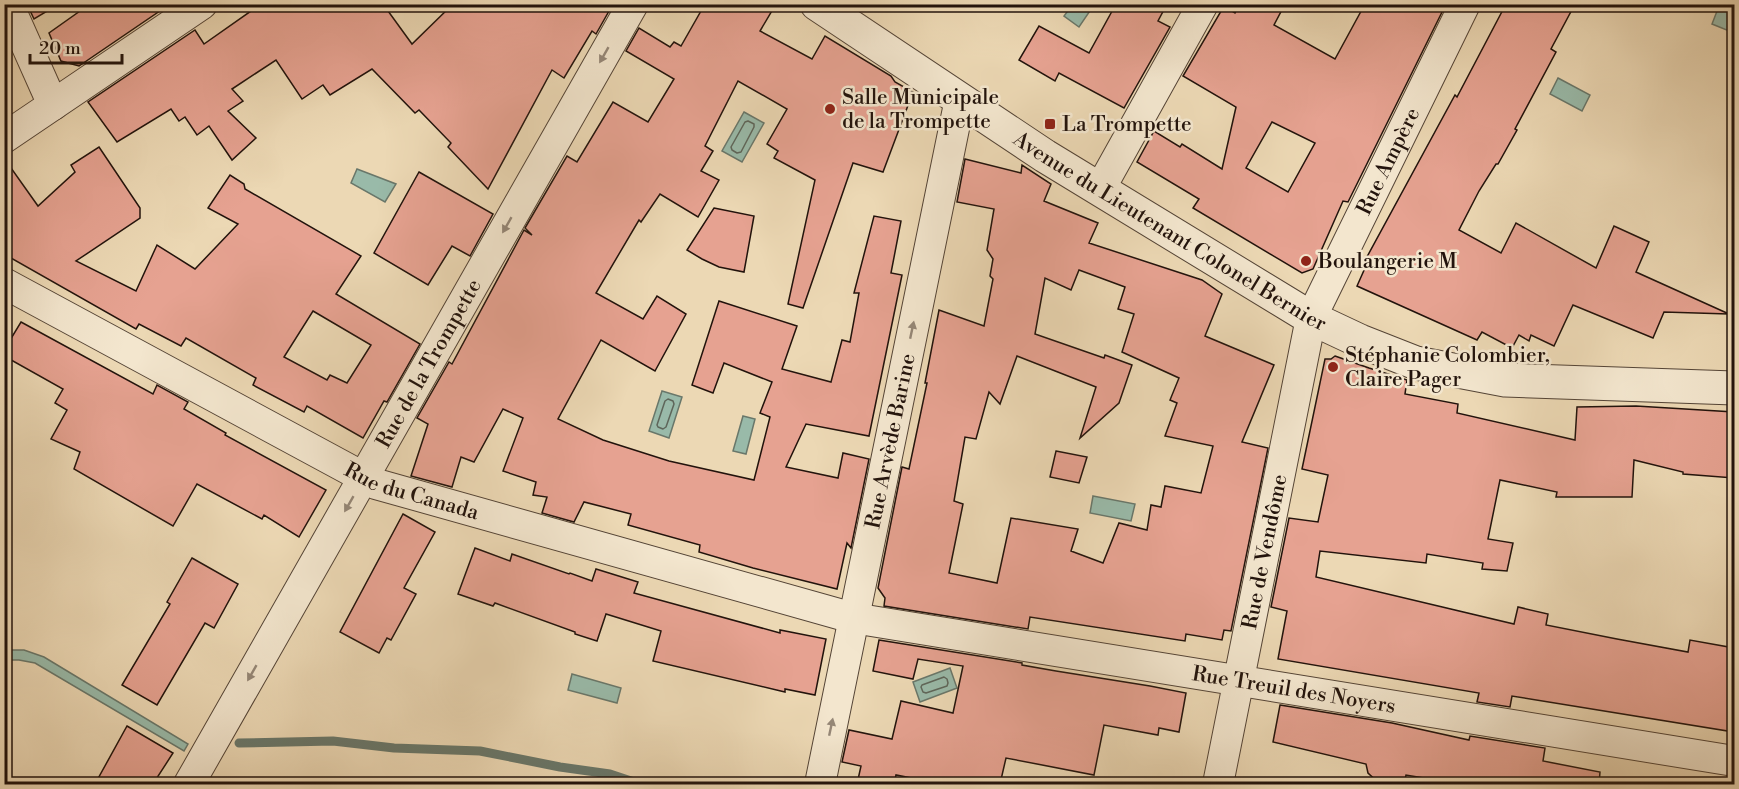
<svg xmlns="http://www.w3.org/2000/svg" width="1739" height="789" viewBox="0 0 1739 789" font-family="'Libre Bodoni',serif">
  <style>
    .water { fill: #99baa9; stroke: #69776a; stroke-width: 1.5 }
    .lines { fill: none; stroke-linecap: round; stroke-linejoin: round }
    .shore { stroke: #5e665a; stroke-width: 1.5 }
    .stream { stroke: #69776a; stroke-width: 9 }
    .building { fill: #e6a291; stroke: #22130c; stroke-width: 1.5; fill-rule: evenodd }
    .minor-casing { stroke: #544436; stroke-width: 32 }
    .tertiary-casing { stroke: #544436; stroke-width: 35 }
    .minor { stroke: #f3e6ce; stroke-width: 30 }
    .tertiary { stroke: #f3e6ce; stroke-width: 33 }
    .oneway { fill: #958777 }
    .poi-dot { fill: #8f2418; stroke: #f3e6ce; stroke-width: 2 }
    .labels { text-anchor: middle; stroke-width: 5; stroke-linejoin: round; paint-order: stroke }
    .poi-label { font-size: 21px; fill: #22130c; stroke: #f3e6ce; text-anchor: start }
    .street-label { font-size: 21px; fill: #22130c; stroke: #f3e6ce }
  </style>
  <rect width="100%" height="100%" fill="#ecd8b4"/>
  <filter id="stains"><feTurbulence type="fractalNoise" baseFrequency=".00333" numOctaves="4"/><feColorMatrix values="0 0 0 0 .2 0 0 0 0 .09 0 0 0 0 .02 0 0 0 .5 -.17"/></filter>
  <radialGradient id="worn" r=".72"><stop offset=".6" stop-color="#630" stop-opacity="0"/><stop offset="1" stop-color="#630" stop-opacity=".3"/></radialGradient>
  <g class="water">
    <path d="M1073 4 1094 5 1079 27 1064 16Z"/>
    <path d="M1719 6 1734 13V33L1712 24Z"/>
    <path d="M1558 78 1590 95 1582 111 1550 94Z"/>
    <path d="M744 112 764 123 742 162 722 151Z"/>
    <path d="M357 169 396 184 385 202 351 183Z"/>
    <path d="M662 391 682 397 669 438 649 431Z"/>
    <path d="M743 416 755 419 746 454 733 451Z"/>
    <path d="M1093 496 1135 504 1131 521 1090 513Z"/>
    <path d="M5 650H24L44 657 188 744 184 751 35 663 19 660H5Z"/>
    <path d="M950 668 957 688 920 702 913 682Z"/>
    <path d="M572 674 621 688 617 703 568 690Z"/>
  </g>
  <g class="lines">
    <g class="shore">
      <path d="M748 121 754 124V127L741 152 737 153 732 150 731 147 745 122Z"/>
      <path d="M668 399 673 401 674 404 666 427 663 429 658 427 657 425 665 401Z"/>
      <path d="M944 677 947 679 948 683 947 686 926 693 923 692 921 687 922 685Z"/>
    </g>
    <path class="stream" d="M239 743 333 741 394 748 480 751 560 767 610 774 640 784"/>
  </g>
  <g class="building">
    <path d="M27 4H59L34 19Z"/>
    <path d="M90 4H170L79 66 61 61 49 33Z"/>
    <path d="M261 4H383L412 44 453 4H607L605 8 609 11 596 34 592 31 564 78 552 70 488 189 448 147 451 143 419 110 415 113 372 69 330 95 323 85 302 99 276 60 232 89 243 101 228 111 256 138 232 160 209 126 197 135 185 117 179 121 171 109 117 142 88 102 195 30 204 44Z"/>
    <path d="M705 4H776L760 31 812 59 825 36 891 76 895 82 913 92 883 172 853 163 803 308 788 304 815 180 774 158 778 151 767 144 787 109 738 81 705 146 713 151 701 171 719 180 698 217 660 194 641 222 639 220 596 293 643 319 657 296 686 314 655 371 601 340 558 419 603 440 669 461 754 480 770 417 760 413 772 382 724 363 713 393 692 385 719 301 797 326 782 369 831 382 842 340 850 342 859 293H854L874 216 901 221 891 273 902 275 869 436 806 424 786 467 838 478 843 453 869 459 851 548 847 543 837 589 753 568 699 552 700 545 628 525 631 514 584 502 574 522 542 513 547 497 533 495 536 482 503 471 523 418 503 409 474 462 461 457 452 487 411 476 428 424 417 418 449 362 452 364 524 230 532 235 525 228 567 156 577 162 613 102 648 122 674 79 626 51 639 28 670 47 674 42 681 46Z"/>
    <path d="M1116 4H1167L1158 21 1170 27 1124 108 1059 73 1055 81 1019 60 1039 26 1089 53Z"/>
    <path d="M1240 4H1285L1274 25 1335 59 1365 4H1446L1348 202 1343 201 1313 269 1302 273 1193 208 1199 199 1137 162 1154 131 1180 147 1182 144 1222 169 1236 107 1183 76 1224 6 1235 13ZM1272 122 1315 143 1288 192 1246 168Z"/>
    <path d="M1506 4H1575L1551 49 1556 52 1515 129 1517 130 1498 164H1496L1479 191 1459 230 1501 253 1516 223 1596 268 1614 226 1649 242 1636 272 1729 314 1664 312 1653 338 1573 305 1554 346 1531 335 1529 341 1519 335 1512 348 1482 332 1477 340 1357 286 1365 268 1362 266 1455 95 1457 97Z"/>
    <path d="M99 147 140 208V218L76 261 136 291 157 245 195 269 238 224 208 208 230 175 244 184 245 189 361 256 336 294 420 344 387 402 384 401 363 438 307 406 304 412 253 385 256 378 186 338 181 346 139 324 136 329 4 254V158L38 206 75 172 71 165ZM313 311 371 345 347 383 330 375 327 380 284 357Z"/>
    <path d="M965 159 1021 173 1022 165 1051 184 1044 201 1098 223 1089 243 1202 280 1222 294 1205 336 1274 365 1242 442 1268 448 1231 631 1224 630 1222 640 1186 634 1185 641 1030 617 1028 629 884 606 885 598 878 588 902 467 909 469 927 383H925L939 310 984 326 993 279 990 276 993 259 987 250 994 209 957 202ZM1079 270 1125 287 1118 309 1134 314 1122 352 1179 378 1170 400 1177 403 1165 436 1213 446 1201 493 1165 486 1161 507 1151 505 1147 530 1119 523 1103 563 1071 551 1078 529 1011 518 997 583 949 573 963 504 954 501 965 437 976 439 989 392 1000 404 1017 356 1096 387 1080 438 1119 403 1132 365 1105 355 1104 358 1035 334 1045 278 1071 290Z"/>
    <path d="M419 172 493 214 470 256 452 246 428 285 374 253Z"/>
    <path d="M714 208 754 216 744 272 719 267 702 259 687 250Z"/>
    <path d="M21 322 153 394 157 385 188 402 184 409 226 433 225 435 326 490 299 537 264 515 262 519 197 484 173 526 74 469 80 452 51 439 67 410 55 403 63 389 4 356V350Z"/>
    <path d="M1335 356 1369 368 1407 380 1405 394 1458 404 1457 413 1575 440 1577 407 1636 406 1734 412V478L1683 474V472L1634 460 1632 497H1556L1557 492 1500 480 1488 539 1513 543 1507 571 1482 569 1483 563 1427 554 1426 563 1320 551 1316 577 1514 624 1518 607 1548 614 1546 625 1617 639 1688 652 1690 640 1734 648V732L1512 696 1510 707 1477 702 1479 693 1278 659 1287 611 1271 607 1289 518 1318 522 1328 475 1302 469 1325 359H1331Z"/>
    <path d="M1056 451 1087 457 1079 483 1050 477Z"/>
    <path d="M403 514 435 532 404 588 416 594 391 640 387 638 379 653 340 632Z"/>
    <path d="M475 548 510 561 512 554 569 574 570 573 592 581 596 569 638 582 634 593 780 633V630L826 639 815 695 785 689V692L653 661 661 631 606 614 597 641 575 634V632L495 603 493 606 458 594Z"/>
    <path d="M192 558 238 584 214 628 205 623 157 705 122 685 170 604 167 602Z"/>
    <path d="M879 640 1022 663V665L1056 671 1150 686 1186 693 1179 732 1159 728 1158 735 1104 725 1094 775 1006 758 1000 784H941L896 775 894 784H857L861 766 842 762 849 730 892 739 901 701 953 713 963 666 918 659 913 679 873 671Z"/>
    <path d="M1280 705 1392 723 1469 740 1470 736 1545 748 1543 761 1600 772 1599 784H1461L1406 775 1404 784H1380L1368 773 1366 764 1273 742Z"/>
    <path d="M127 726 173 753 153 784H95Z"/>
  </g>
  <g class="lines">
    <defs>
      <g id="minor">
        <path d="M8 4 53 105"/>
        <path d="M4 138 202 4"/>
        <path d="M1100 189 1203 4"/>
        <path id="s1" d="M4 283 376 484 853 618 1734 761"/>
        <path id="s2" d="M189 784 633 4"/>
        <path id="s3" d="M820 784 960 99"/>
        <path id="s4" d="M1218 784 1311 318 1465 4"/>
      </g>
      <g id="tertiary">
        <path id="s5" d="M817 4 1045 156 1311 318 1360 341 1416 363 1505 380 1734 388"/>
      </g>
    </defs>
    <use href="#minor" class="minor-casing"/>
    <use href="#tertiary" class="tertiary-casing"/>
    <use href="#minor" class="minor"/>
    <use href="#tertiary" class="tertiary"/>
  </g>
  <defs><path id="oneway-solid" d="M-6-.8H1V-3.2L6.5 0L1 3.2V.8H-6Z" transform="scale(1.5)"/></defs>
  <g class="oneway">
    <use href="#oneway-solid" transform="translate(604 55) rotate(120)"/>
    <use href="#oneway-solid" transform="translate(507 225) rotate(120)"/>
    <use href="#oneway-solid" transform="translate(912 330) rotate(-78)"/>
    <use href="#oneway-solid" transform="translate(349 504) rotate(120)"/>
    <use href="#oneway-solid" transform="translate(252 673) rotate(120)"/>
    <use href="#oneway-solid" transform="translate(831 727) rotate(-78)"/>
  </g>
  <g class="poi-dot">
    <circle cx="830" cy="109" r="6"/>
    <rect x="1044" y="118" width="12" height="12" rx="3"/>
    <circle cx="1306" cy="261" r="6"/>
    <circle cx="1333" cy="367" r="6"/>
  </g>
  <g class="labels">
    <g class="poi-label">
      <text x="842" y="104">Salle Municipale<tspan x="842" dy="24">de la Trompette</tspan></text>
      <text x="1062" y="131">La Trompette</text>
      <text x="1318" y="268">Boulangerie M</text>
      <text x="1345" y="362">Stéphanie Colombier,<tspan x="1345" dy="24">Claire Pager</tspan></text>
    </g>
    <g class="street-label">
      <text dy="7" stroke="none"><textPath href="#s4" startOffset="650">Rue Ampère</textPath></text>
      <text dy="7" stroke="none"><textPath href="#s5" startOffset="420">Avenue du Lieutenant Colonel Bernier</textPath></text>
      <text dy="7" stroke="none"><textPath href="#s2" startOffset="484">Rue de la Trompette</textPath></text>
      <text dy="7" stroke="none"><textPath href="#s3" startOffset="350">Rue Arvède Barine</textPath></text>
      <text dy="7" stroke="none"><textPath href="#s1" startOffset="459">Rue du Canada</textPath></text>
      <text dy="7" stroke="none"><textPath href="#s4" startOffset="237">Rue de Vendôme</textPath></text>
      <text dy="7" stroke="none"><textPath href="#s1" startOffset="1365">Rue Treuil des Noyers</textPath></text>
    </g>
  </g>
  <rect width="1739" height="789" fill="none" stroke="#ecd8b4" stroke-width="24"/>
  <rect x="6" y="6" width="1727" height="777" fill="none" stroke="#22130c" stroke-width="3"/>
  <rect x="12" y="12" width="1715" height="765" fill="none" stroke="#22130c" stroke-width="1.5"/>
  <path d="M30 54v9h92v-9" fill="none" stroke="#22130c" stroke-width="3"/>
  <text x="39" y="54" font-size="18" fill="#22130c" stroke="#f3e6ce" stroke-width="4.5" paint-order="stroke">20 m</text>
  <rect width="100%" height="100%" filter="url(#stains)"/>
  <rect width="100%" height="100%" fill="url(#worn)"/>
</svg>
